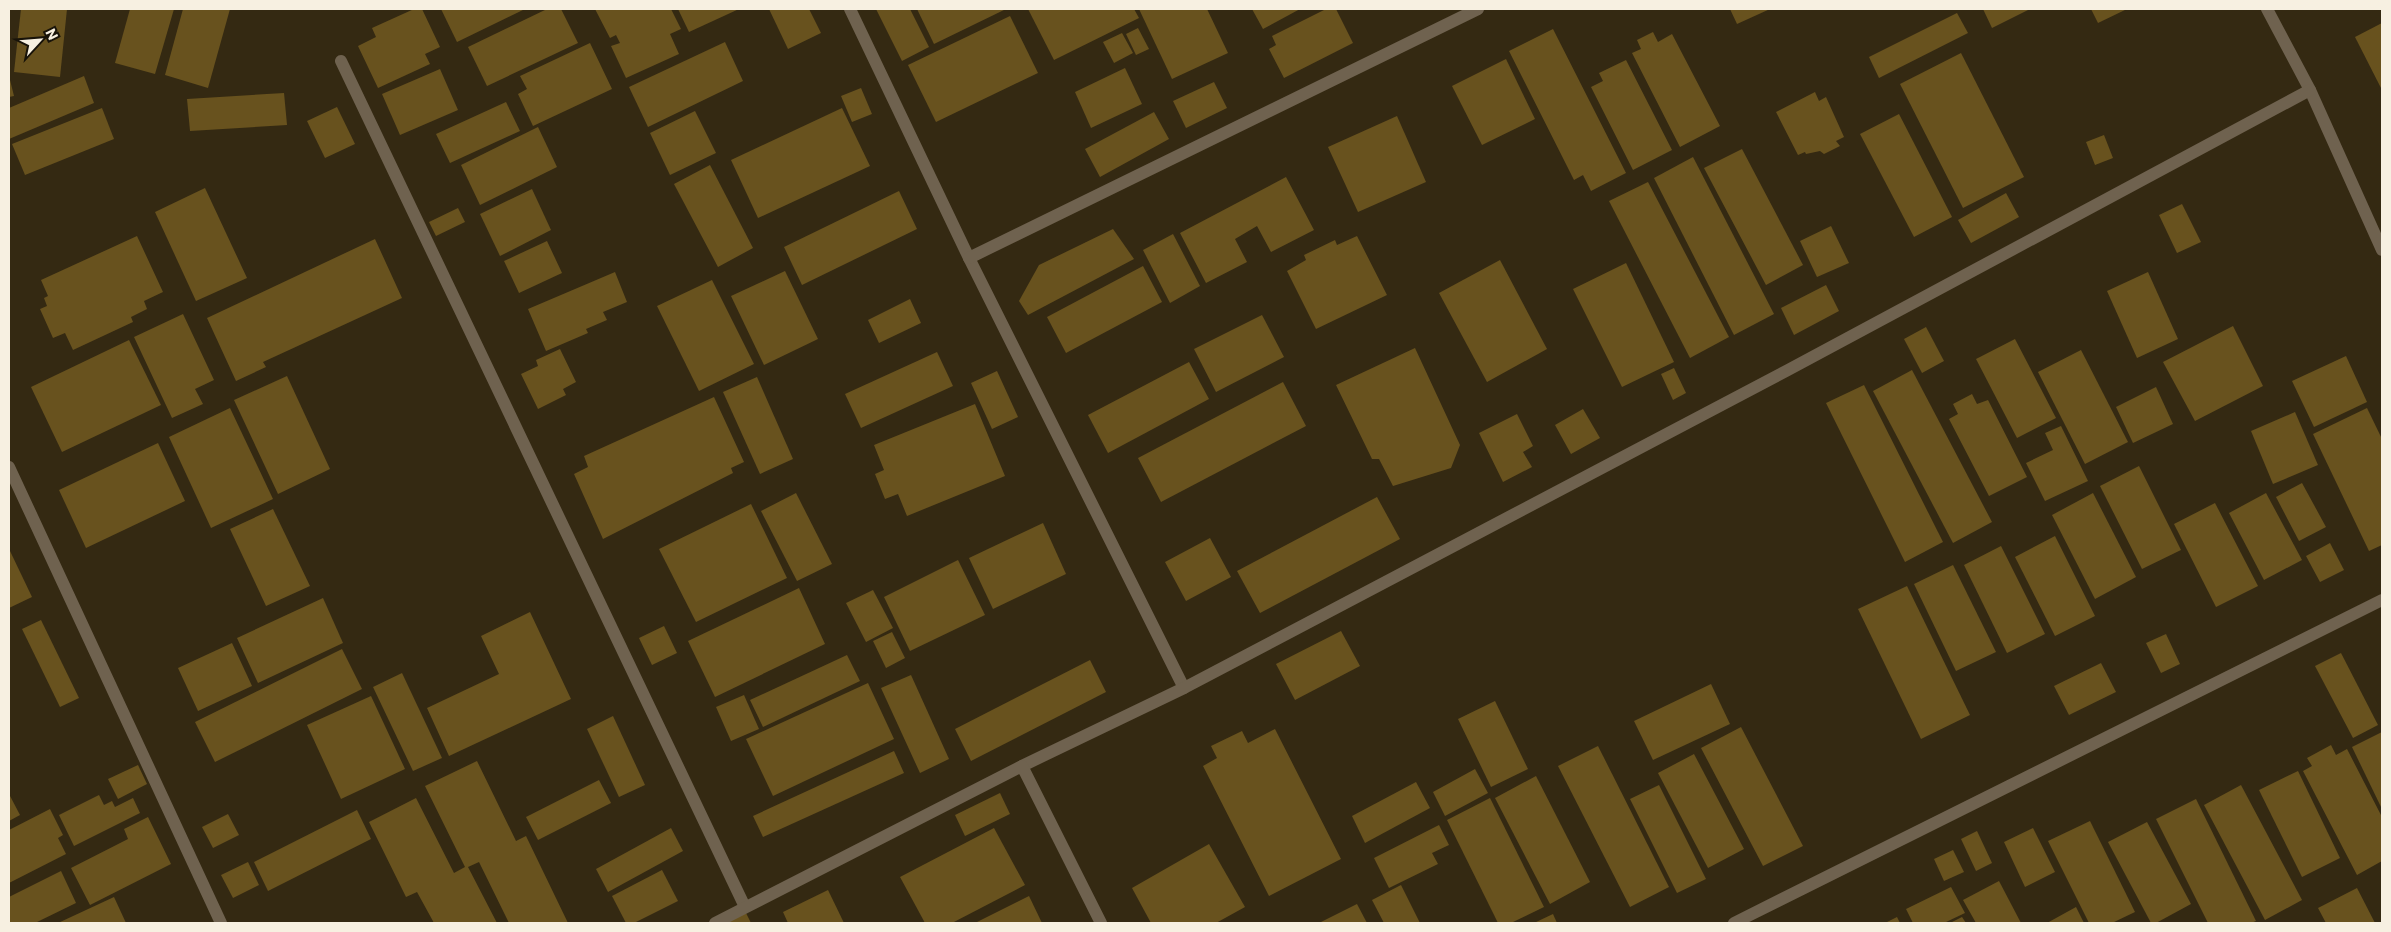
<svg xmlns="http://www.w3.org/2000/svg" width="2391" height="932" viewBox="0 0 2391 932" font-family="Commissioner,sans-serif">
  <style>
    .building { fill: #68521e }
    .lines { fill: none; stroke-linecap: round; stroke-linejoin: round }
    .minor { stroke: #6f624f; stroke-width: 12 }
  </style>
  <rect width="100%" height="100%" fill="#342912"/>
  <g class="building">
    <path d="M21 9H67L60 77 14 72Z"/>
    <path d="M130 9H174L155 74 115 63Z"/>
    <path d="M183 9H230L208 88 165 75Z"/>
    <path d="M414 9H422L440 47 425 54 430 64 378 88 358 46 376 37 372 28Z"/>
    <path d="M441 9H525L457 42Z"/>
    <path d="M547 9H561L578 43 487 86 468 47Z"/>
    <path d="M595 9H671L681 29 670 34 679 54 626 78 611 46 620 43 616 35 610 38Z"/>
    <path d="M678 9H739L689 32Z"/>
    <path d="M769 9H809L821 33 788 49Z"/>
    <path d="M876 9H910L929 47 902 61Z"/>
    <path d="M917 9H1006L934 44Z"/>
    <path d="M1028 9H1134L1139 18 1054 60Z"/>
    <path d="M1139 9H1207L1228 53 1172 79Z"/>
    <path d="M1252 9H1300L1263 29Z"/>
    <path d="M1326 9H1336L1353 43 1284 78 1269 49 1276 45 1272 36Z"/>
    <path d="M1730 9H1770L1737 24Z"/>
    <path d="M1983 9H2030L1992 28Z"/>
    <path d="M2091 9H2127L2098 23Z"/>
    <path d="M1957 13 1968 33 1879 78 1869 57Z"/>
    <path d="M1010 16 1038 73 936 122 908 65Z"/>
    <path d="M2382 23V90L2355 37Z"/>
    <path d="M1138 28 1149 49 1136 55 1126 34Z"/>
    <path d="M1553 29 1626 173 1591 191 1583 175 1574 180 1509 51Z"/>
    <path d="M1653 32 1658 42 1672 34 1720 126 1680 147 1632 53 1641 49 1637 40Z"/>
    <path d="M1122 33 1133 53 1114 63 1103 42Z"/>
    <path d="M725 42 743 81 648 127 629 87Z"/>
    <path d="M590 43 612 89 533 126 518 94 527 89 520 76Z"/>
    <path d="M1961 53 2024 177 1963 208 1900 84Z"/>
    <path d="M1506 59 1535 119 1482 145 1452 86Z"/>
    <path d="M1626 60 1672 150 1633 170 1591 87 1603 81 1599 73Z"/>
    <path d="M1125 68 1142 104 1091 128 1075 92Z"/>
    <path d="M440 69 458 110 400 135 382 94Z"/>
    <path d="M9 76 14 96 9 97Z"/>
    <path d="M84 76 94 103 9 139V108Z"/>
    <path d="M1214 82 1227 108 1186 128 1173 101Z"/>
    <path d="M861 88 872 114 852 122 841 96Z"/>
    <path d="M1815 92 1819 101 1826 97 1844 137 1836 141 1840 146 1824 154 1820 151 1806 154 1805 152 1798 155 1776 112Z"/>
    <path d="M284 93 287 125 190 131 187 99Z"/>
    <path d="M506 102 520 131 450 163 436 134Z"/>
    <path d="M337 107 355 144 325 158 307 121Z"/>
    <path d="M102 108 114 139 25 175 12 144Z"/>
    <path d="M842 108 870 166 758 218 731 160Z"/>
    <path d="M695 111 716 153 670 175 650 133Z"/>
    <path d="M1154 112 1169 139 1100 177 1085 149Z"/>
    <path d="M1899 114 1952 217 1914 237 1860 134Z"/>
    <path d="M1397 116 1426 182 1358 212 1328 147Z"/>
    <path d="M538 127 557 167 480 205 461 165Z"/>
    <path d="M2104 135 2113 158 2095 165 2086 142Z"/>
    <path d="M1742 149 1803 265 1766 285 1704 168Z"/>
    <path d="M1693 157 1774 314 1734 335 1654 178Z"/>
    <path d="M710 165 753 248 718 267 674 184Z"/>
    <path d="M1286 177 1314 230 1271 252 1257 226 1235 239 1247 262 1206 283 1180 233Z"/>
    <path d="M1648 182 1729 337 1690 358 1609 201Z"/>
    <path d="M205 188 247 278 196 301 155 212Z"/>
    <path d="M532 189 551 230 500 256 480 214Z"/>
    <path d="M899 191 917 229 802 285 784 247Z"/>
    <path d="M2006 193 2019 217 1971 243 1958 220Z"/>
    <path d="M2182 204 2201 242 2177 253 2159 215Z"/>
    <path d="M458 208 465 222 436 236 429 222Z"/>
    <path d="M1831 226 1849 263 1817 277 1800 241Z"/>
    <path d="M1113 229 1134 259 1028 315 1019 301 1039 265Z"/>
    <path d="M1173 234 1200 286 1170 303 1143 250Z"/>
    <path d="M137 236 163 292 144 301 147 309 131 317 133 322 73 350 65 333 53 338 40 309 47 306 44 298 48 296 41 280Z"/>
    <path d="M1357 236 1387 295 1316 329 1287 271 1306 260 1304 255 1335 240 1337 245Z"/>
    <path d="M375 239 402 298 263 362 266 367 236 381 207 318Z"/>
    <path d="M547 241 562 273 519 293 504 261Z"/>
    <path d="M1500 260 1547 349 1487 382 1439 293Z"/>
    <path d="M1626 263 1674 362 1622 387 1573 289Z"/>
    <path d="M1143 266 1162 302 1066 353 1047 317Z"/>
    <path d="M785 271 818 339 764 365 731 296Z"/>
    <path d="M615 272 627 302 603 312 607 320 586 329 588 333 546 351 528 309Z"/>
    <path d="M2148 272 2178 339 2137 358 2107 291Z"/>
    <path d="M712 280 754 364 699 391 657 306Z"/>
    <path d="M1826 285 1839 311 1794 335 1781 308Z"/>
    <path d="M910 299 921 323 879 343 868 320Z"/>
    <path d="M183 314 214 380 195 389 203 404 172 418 134 337Z"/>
    <path d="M1262 315 1284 357 1216 392 1194 349Z"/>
    <path d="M2233 326 2263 386 2195 421 2163 362Z"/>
    <path d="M1926 327 1944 361 1922 373 1904 339Z"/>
    <path d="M2015 339 2056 418 2017 438 1976 359Z"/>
    <path d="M129 340 161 405 62 452 31 387Z"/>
    <path d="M1415 348 1460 445 1451 468 1393 486 1379 459H1372L1336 385Z"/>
    <path d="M560 349 576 382 563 389 566 395 538 409 521 374 538 366 536 360Z"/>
    <path d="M2081 350 2128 442 2085 464 2038 372Z"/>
    <path d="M937 352 953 386 861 428 845 394Z"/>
    <path d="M2346 356 2367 402 2314 427 2292 381Z"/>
    <path d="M1189 362 1209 399 1108 453 1088 415Z"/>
    <path d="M1674 368 1686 393 1673 400 1661 374Z"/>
    <path d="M1912 370 1992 522 1953 543 1873 391Z"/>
    <path d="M997 371 1018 417 992 429 971 383Z"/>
    <path d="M287 376 330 469 278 494 234 400Z"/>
    <path d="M757 377 793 459 760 474 723 392Z"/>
    <path d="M1283 382 1306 426 1161 502 1138 458Z"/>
    <path d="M1864 385 1943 542 1905 562 1826 403Z"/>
    <path d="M2156 387 2173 424 2133 443 2116 407Z"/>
    <path d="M1972 394 1977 404 1988 400 2027 477 1989 496 1949 419 1958 414 1953 404Z"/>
    <path d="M714 397 744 462 731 468 733 473 603 539 574 474 588 467 584 456Z"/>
    <path d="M975 404 1005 476 907 516 898 494 885 499 875 474 884 470 874 445Z"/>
    <path d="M230 408 273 499 211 528 169 437Z"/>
    <path d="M2367 408 2382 439V545L2369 551 2313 434Z"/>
    <path d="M1583 409 1600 438 1571 454 1555 425Z"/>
    <path d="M2295 412 2318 465 2273 484 2251 431Z"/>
    <path d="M1517 414 1533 446 1523 452 1532 467 1503 482 1479 433Z"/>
    <path d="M2061 426 2088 481 2045 501 2026 463 2053 450 2045 433Z"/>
    <path d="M158 443 185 501 86 548 59 490Z"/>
    <path d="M2139 466 2181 550 2142 569 2100 486Z"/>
    <path d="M2302 483 2326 527 2299 541 2276 497Z"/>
    <path d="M796 493 832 564 797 581 761 511Z"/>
    <path d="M2093 493 2136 577 2095 599 2052 515Z"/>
    <path d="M2266 493 2302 560 2264 580 2229 513Z"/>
    <path d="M1377 497 1400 539 1260 613 1237 571Z"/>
    <path d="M2215 503 2258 586 2216 607 2174 524Z"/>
    <path d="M751 504 787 578 696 622 659 549Z"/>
    <path d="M273 509 310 586 266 606 230 529Z"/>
    <path d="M1043 523 1066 574 993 609 969 558Z"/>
    <path d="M2055 536 2095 616 2055 636 2015 557Z"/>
    <path d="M1210 538 1231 577 1186 601 1165 562Z"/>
    <path d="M2330 543 2344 570 2320 582 2306 556Z"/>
    <path d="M2001 546 2045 634 2007 653 1964 565Z"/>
    <path d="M10 551 32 597 9 608V552Z"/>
    <path d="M958 560 985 615 910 651 884 597Z"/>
    <path d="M1953 565 1996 652 1956 671 1914 584Z"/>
    <path d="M1907 586 1970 715 1921 739 1858 609Z"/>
    <path d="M799 588 825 644 715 697 688 641Z"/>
    <path d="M873 590 893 628 866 642 846 603Z"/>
    <path d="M323 598 343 643 258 683 237 638Z"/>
    <path d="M530 612 571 699 449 756 427 708 499 674 481 636Z"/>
    <path d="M41 620 79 698 60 707 22 629Z"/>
    <path d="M664 626 677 653 652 665 639 638Z"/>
    <path d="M1341 631 1360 666 1295 700 1276 664Z"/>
    <path d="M892 632 905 658 886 668 873 641Z"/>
    <path d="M2166 634 2180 664 2161 673 2146 643Z"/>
    <path d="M232 643 252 686 198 711 178 668Z"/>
    <path d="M342 649 362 689 215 762 195 722Z"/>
    <path d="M2341 653 2378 725 2353 738 2315 666Z"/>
    <path d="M847 655 860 681 763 727 750 700Z"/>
    <path d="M1090 660 1106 692 971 761 955 729Z"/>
    <path d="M2101 663 2116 692 2069 715 2054 686Z"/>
    <path d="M402 673 442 758 413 771 373 687Z"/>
    <path d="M911 675 949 759 920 773 881 688Z"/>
    <path d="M868 683 894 739 773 796 746 739Z"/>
    <path d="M1711 684 1730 724 1653 760 1634 721Z"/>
    <path d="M744 695 759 729 731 741 716 707Z"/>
    <path d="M371 696 405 769 341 799 307 725Z"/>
    <path d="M1495 701 1528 769 1491 787 1458 719Z"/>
    <path d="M613 716 645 785 619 797 587 729Z"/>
    <path d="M1741 727 1803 846 1763 866 1701 748Z"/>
    <path d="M1275 729 1341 859 1269 896 1203 766 1217 758 1211 746 1242 731 1248 743Z"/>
    <path d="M2382 732V809L2352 747Z"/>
    <path d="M2331 745 2336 755 2347 749 2382 817V861L2357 875 2303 771 2312 766 2307 758Z"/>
    <path d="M1598 746 1669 887 1630 907 1558 766Z"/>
    <path d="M894 751 904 773 763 837 753 816Z"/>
    <path d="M1694 754 1744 849 1708 868 1658 773Z"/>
    <path d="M477 761 516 841 526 836 568 923H509L479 862 468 867 497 923H434L417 892 406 897 369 822 416 798 454 873 465 867 425 786Z"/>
    <path d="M138 765 147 784 118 799 108 779Z"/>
    <path d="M1475 769 1488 793 1445 816 1433 792Z"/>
    <path d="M2298 771 2340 858 2302 877 2259 790Z"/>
    <path d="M1536 776 1590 882 1550 904 1495 798Z"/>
    <path d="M599 780 611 803 538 840 526 817Z"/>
    <path d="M1416 782 1430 808 1365 843 1352 816Z"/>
    <path d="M1659 785 1706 879 1677 893 1630 799Z"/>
    <path d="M2241 785 2302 900 2265 920 2204 805Z"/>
    <path d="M1000 793 1010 814 965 836 955 815Z"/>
    <path d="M9 794 20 815 9 821Z"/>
    <path d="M99 795 104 805 112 801 115 807 133 798 140 813 74 846 59 815Z"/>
    <path d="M1490 798 1544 907 1511 923H1498L1447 820Z"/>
    <path d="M2196 799 2256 921 2251 923H2208L2156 819Z"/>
    <path d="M50 809 63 835 58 838 66 854 9 883V830Z"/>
    <path d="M357 810 371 839 268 891 254 862Z"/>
    <path d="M228 814 239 835 213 848 202 827Z"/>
    <path d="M148 817 171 864 90 905 71 868 128 839 124 829Z"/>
    <path d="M2090 821 2135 912 2112 923H2089L2048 841Z"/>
    <path d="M2147 822 2191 904 2156 923H2151L2108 842Z"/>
    <path d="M1439 825 1449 845 1432 853 1438 864 1389 888 1374 858Z"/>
    <path d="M671 828 683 851 608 892 596 869Z"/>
    <path d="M994 828 1025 885 952 923H925L900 877Z"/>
    <path d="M2033 828 2055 872 2025 887 2004 842Z"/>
    <path d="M1977 831 1992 863 1976 871 1961 839Z"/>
    <path d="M1209 844 1245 907 1216 923H1151L1132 888Z"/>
    <path d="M1953 850 1964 872 1944 881 1934 859Z"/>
    <path d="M248 862 259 885 233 898 221 875Z"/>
    <path d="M662 870 678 901 634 923H626L612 896Z"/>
    <path d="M61 871 76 903 35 923H9V897Z"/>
    <path d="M1999 881 2021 923H1976L1963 900Z"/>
    <path d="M1401 885 1420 923H1384L1372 900Z"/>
    <path d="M1951 887 1965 913 1944 923H1913L1906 909Z"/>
    <path d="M2357 888 2375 923H2326L2318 908Z"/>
    <path d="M828 890 844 923H788L783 912Z"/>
    <path d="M1029 896 1042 923H975Z"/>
    <path d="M114 897 126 923H58Z"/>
    <path d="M1357 904 1367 923H1319Z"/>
    <path d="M2076 907 2084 923H2047Z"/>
    <path d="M745 911 751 923H720Z"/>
    <path d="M1553 914 1557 923H1534Z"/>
    <path d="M1897 917 1900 923H1885Z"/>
    <path d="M1962 917 1966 923H1950Z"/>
  </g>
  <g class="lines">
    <g class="minor">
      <path d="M850 9 969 258 1184 688"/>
      <path d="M2267 9 2310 90 2382 250"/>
      <path d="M341 61 745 907"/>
      <path d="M969 258 1478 9"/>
      <path d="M9 467 221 923"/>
      <path d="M1022 766 1184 688 1788 370 2310 90"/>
      <path d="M715 923 1022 766 1101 923"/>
      <path d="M1734 923 2382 600"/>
    </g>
  </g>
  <rect width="2391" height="932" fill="none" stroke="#f7f0e1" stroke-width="20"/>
  <g transform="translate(40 40) rotate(64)" stroke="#181309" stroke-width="4" paint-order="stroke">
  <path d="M0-4L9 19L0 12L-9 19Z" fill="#f7f0e1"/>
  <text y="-8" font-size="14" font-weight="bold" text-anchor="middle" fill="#f7f0e1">N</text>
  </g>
</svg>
